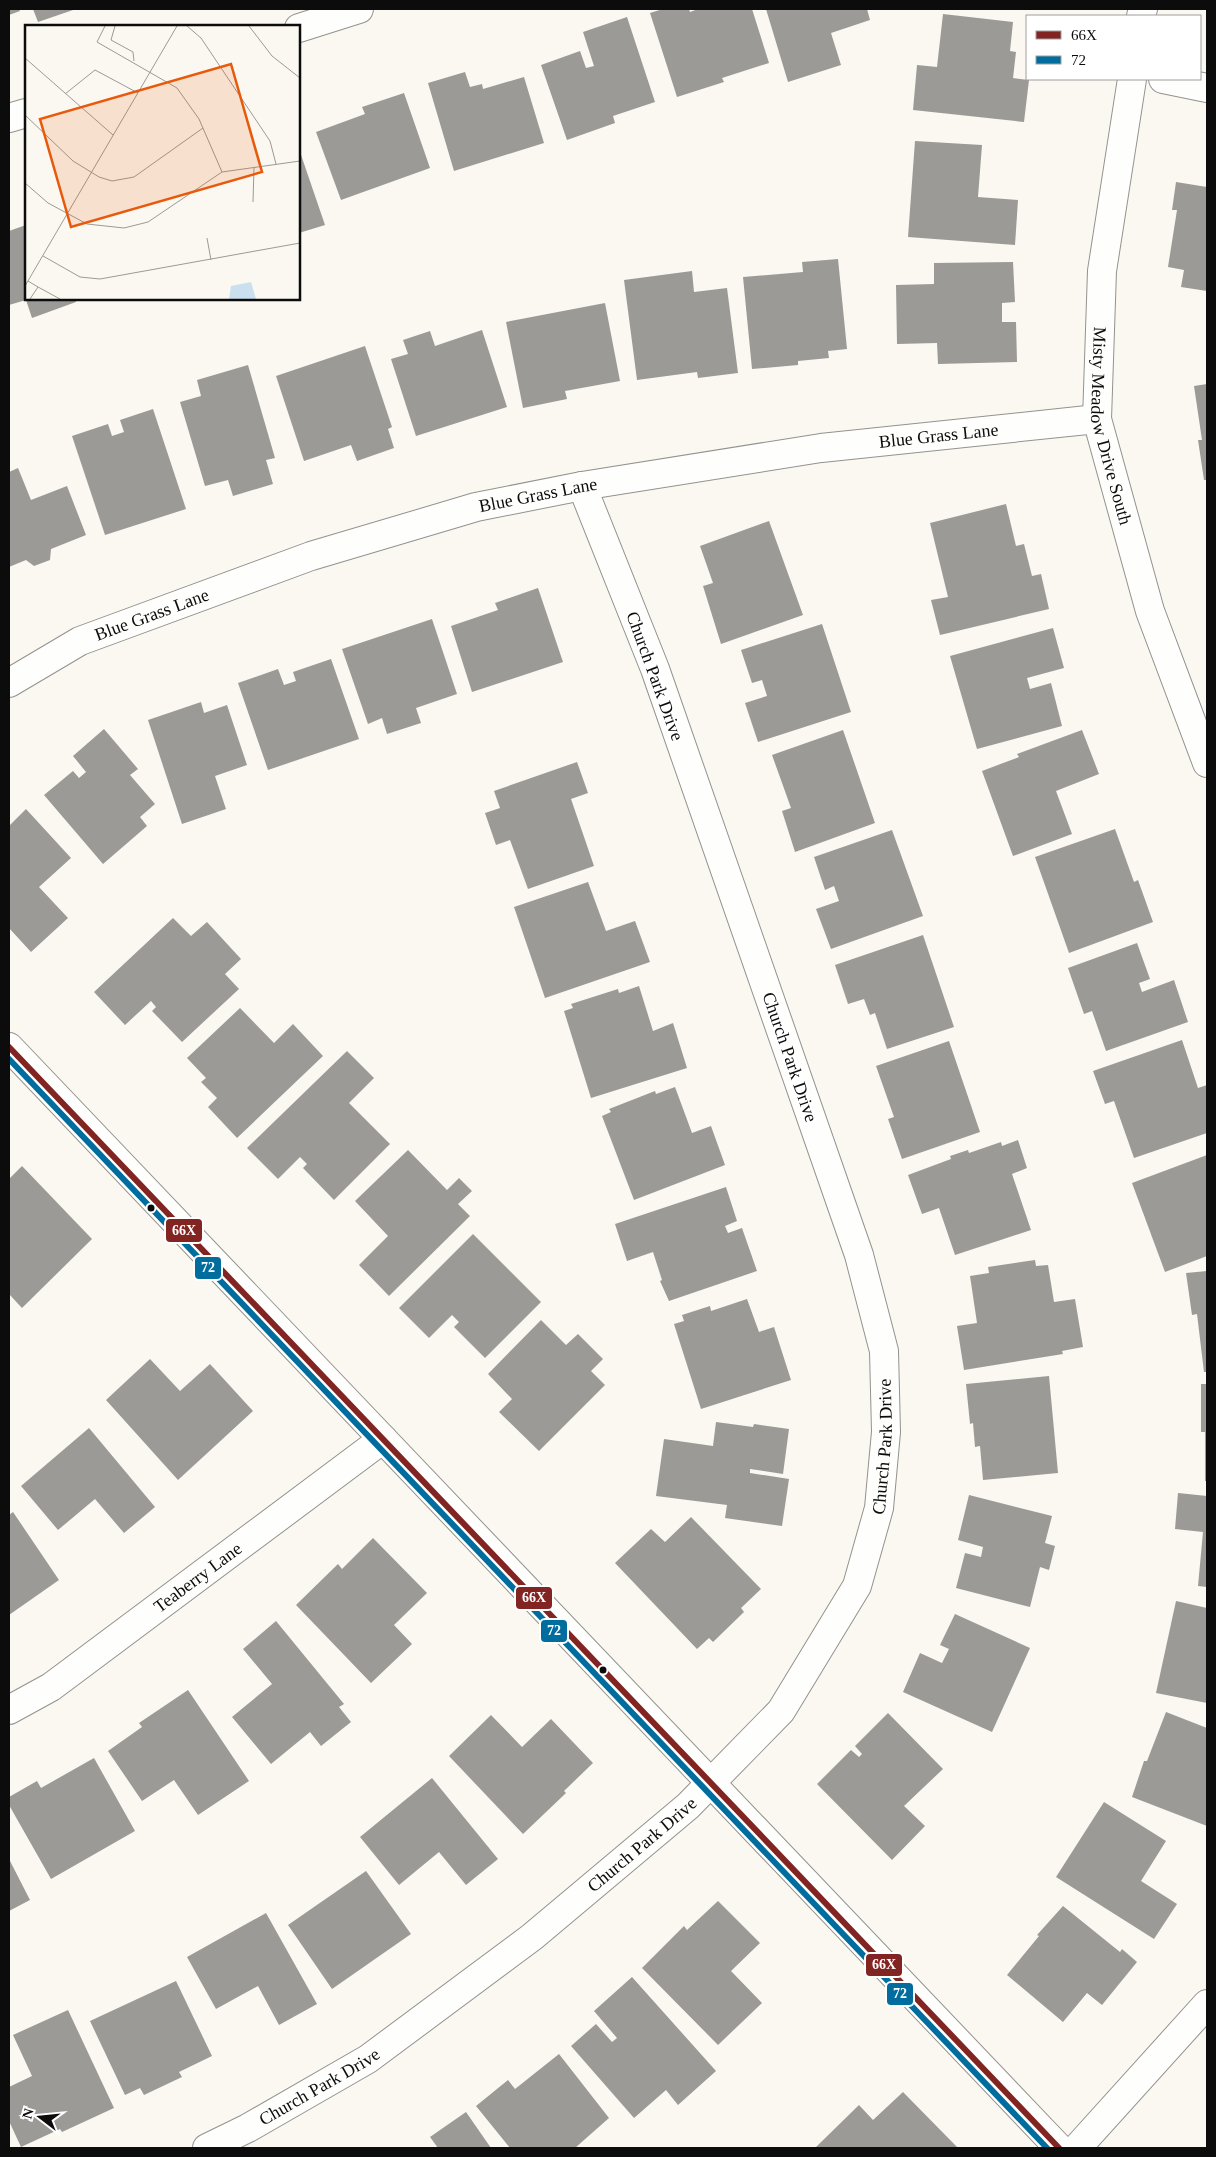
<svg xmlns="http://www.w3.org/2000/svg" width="1216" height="2157" viewBox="0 0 1216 2157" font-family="'Times New Roman',serif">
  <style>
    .building { fill: #9c9a96 }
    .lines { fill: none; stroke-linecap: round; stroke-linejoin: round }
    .minor-casing { stroke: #93928f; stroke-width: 30 }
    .tertiary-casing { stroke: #93928f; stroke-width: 30 }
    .minor { stroke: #fefefd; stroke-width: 28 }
    .tertiary { stroke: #fefefd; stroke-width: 28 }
    .bus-1-casing { stroke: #fff; stroke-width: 10 }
    .bus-2-casing { stroke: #fff; stroke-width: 10 }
    .bus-1 { stroke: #822522; stroke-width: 6 }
    .bus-2 { stroke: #006d9e; stroke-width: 6 }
    .bus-dot { fill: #0c0c0c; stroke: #fff; stroke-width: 2 }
    .labels { text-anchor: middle; stroke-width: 5; stroke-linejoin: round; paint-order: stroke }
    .street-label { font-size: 18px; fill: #0c0c0c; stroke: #fff }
    .inset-road { fill: none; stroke: #9b9a95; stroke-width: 1 }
    .view { fill: #e8590c; fill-opacity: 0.15; stroke: #e8590c; stroke-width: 2.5 }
    .inset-edge { fill: none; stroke: #0c0c0c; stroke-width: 2.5 }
    .line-badge { stroke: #fff; stroke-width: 2 }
    .badge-label { font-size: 14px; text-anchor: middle; font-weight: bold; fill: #fff }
  </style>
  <rect width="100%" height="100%" fill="#faf8f0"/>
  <g class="building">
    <path d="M9 9H19L20 11 9 15Z"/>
    <path d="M33 9H76L38 22Z"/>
    <path d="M663 9H689L690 12 698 9H752L769 63 722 78 724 82 677 97 650 13Z"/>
    <path d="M766 9H867L870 20 831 33 841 65 788 82Z"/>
    <path d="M943 14 1013 22 1010 51 1016 52 1013 78 1029 80 1024 122 913 110 917 65 937 67Z"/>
    <path d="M627 17 655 102 613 116 615 123 567 140 541 65 580 51 586 68 594 66 583 32Z"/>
    <path d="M465 72 470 87 482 84 483 89 524 77 544 143 454 171 428 83Z"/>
    <path d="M404 93 430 168 341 200 316 132 365 114 362 107Z"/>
    <path d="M915 141 982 145 978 197 1018 200 1015 245 908 237Z"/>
    <path d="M299 149 325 225 299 233Z"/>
    <path d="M1176 182 1207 187V291L1181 287 1184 270 1168 267 1177 210H1172Z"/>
    <path d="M26 225V299H75L76 302 32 318 26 300 9 305V231Z"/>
    <path d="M838 259 847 349 828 351 829 358 798 361V365L752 369 743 277 803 272 802 262Z"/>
    <path d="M1013 262 1015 302 1002 303V322H1016L1017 362 938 364 937 343 897 344 896 285 934 284V263Z"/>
    <path d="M692 271 694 292 727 288 738 373 698 378 697 372 637 380 624 280Z"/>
    <path d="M605 303 620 381 565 391 567 399 523 408 506 322Z"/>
    <path d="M482 330 507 407 416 436 391 359 408 354 403 340 430 331 435 346Z"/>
    <path d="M365 346 392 427 388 429 394 448 357 461 351 445 304 461 276 376Z"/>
    <path d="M248 365 275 458 266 460 273 484 233 496 228 480 205 486 180 402 201 396 197 380Z"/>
    <path d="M1207 384V480H1204L1198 440H1202L1194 386Z"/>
    <path d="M153 409 186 509 105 535 72 436 108 424 112 436 124 432 120 420Z"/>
    <path d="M18 468 31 500 67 486 86 535 51 549 50 560 34 566 26 560 9 567V472Z"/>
    <path d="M1006 504 1016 546 1024 544 1032 576 1041 574 1049 609 940 635 931 600 948 597 930 523Z"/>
    <path d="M769 521 803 615 721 644 703 586 713 583 700 546Z"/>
    <path d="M538 588 563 662 472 692 451 626 498 610 495 603Z"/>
    <path d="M432 619 457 694 416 708 421 723 387 734 382 718 368 724 342 649Z"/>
    <path d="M822 624 851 712 758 742 745 703 767 696 762 680 752 683 741 650Z"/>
    <path d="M1053 628 1064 668 1027 678 1030 689 1051 683 1062 726 977 749 950 656Z"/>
    <path d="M331 659 359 739 268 770 238 683 278 669 284 685 296 681 293 672Z"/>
    <path d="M201 702 204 713 227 705 247 765 215 776 226 809 182 824 148 720Z"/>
    <path d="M104 729 138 769 130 775 155 804 140 817 147 826 103 864 44 795 73 771 79 778 86 772 73 756Z"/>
    <path d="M843 730 875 823 795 852 782 811 791 808 772 755Z"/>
    <path d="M1082 730 1099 774 1056 791 1072 834 1013 856 982 771 1019 757 1017 754Z"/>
    <path d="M577 762 588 793 571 799 594 866 528 889 510 840 496 845 485 813 500 808 494 791Z"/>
    <path d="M26 809 71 858 39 887 68 918 31 952 9 928V826Z"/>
    <path d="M1115 829 1134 882 1138 880 1153 922 1069 953 1035 857Z"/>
    <path d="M892 830 923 916 831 949 816 909 839 901 834 886 825 890 814 857Z"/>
    <path d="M588 882 606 931 635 921 650 962 545 998 514 907Z"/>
    <path d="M173 918 191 936 207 922 241 959 225 974 239 989 182 1042 152 1011 156 1007 151 1001 125 1025 94 992Z"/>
    <path d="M923 935 954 1027 887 1049 875 1013 870 1015 864 999 848 1004 835 965Z"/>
    <path d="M1137 943 1150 979 1139 983 1142 992 1174 980 1188 1022 1106 1051 1092 1011 1084 1014 1068 968Z"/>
    <path d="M639 986 653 1031 673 1023 687 1068 591 1098 564 1011 573 1008 571 1004 618 989 619 993Z"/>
    <path d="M240 1008 274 1043 293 1024 323 1056 237 1138 208 1107 217 1098 201 1082 206 1078 187 1058Z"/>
    <path d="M1182 1040 1198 1088 1207 1085V1133L1134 1158 1114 1101 1105 1104 1093 1071Z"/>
    <path d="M949 1041 980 1132 902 1159 888 1119 894 1117 876 1066Z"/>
    <path d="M347 1051 374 1078 349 1103 390 1144 334 1200 303 1168 307 1164 300 1157 278 1179 247 1148Z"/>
    <path d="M675 1087 692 1133 711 1126 725 1165 634 1200 602 1116 611 1112 609 1109 655 1091 656 1094Z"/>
    <path d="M1018 1140 1027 1168 1012 1174 1031 1230 955 1255 939 1208 922 1214 908 1175 951 1159 950 1156 968 1150 969 1153 1001 1142 1002 1146Z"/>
    <path d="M408 1150 447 1190 459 1178 472 1191 458 1204 470 1216 389 1296 359 1265 388 1236 355 1201Z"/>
    <path d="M1207 1155V1256L1165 1272 1132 1183Z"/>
    <path d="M22 1166 92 1239 22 1308 9 1294V1179Z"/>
    <path d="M726 1187 737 1221 725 1226 728 1233 742 1228 757 1271 669 1301 660 1281 662 1280 653 1252 627 1261 615 1224Z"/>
    <path d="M473 1234 541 1302 485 1358 454 1327 459 1322 452 1315 429 1338 399 1308Z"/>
    <path d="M1035 1260 1036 1266 1048 1265 1054 1302 1075 1299 1083 1347 1062 1351 1063 1354 964 1370 957 1326 977 1323 970 1276 989 1273 988 1267Z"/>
    <path d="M1207 1271V1372H1204L1197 1314 1192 1315 1186 1273Z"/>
    <path d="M747 1299 759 1332 774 1327 791 1380 701 1409 674 1324 684 1321 682 1315 710 1306 711 1311Z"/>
    <path d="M541 1320 566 1345 578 1334 603 1359 591 1371 605 1385 539 1451 499 1412 512 1399 488 1374Z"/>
    <path d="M150 1359 180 1391 210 1364 253 1411 178 1480 106 1400Z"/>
    <path d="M1049 1376 1058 1473 983 1480 980 1446 975 1447 973 1423 970 1424 966 1384Z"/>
    <path d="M1201 1384H1207V1481H1205V1432H1201Z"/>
    <path d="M716 1422 753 1427 754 1424 789 1429 783 1474 750 1469V1473L789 1479 782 1526 725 1518 727 1505 656 1496 664 1439 713 1446Z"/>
    <path d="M89 1428 155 1507 124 1533 95 1499 58 1530 21 1486Z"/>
    <path d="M1178 1493 1207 1496V1587L1198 1586 1203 1532 1175 1529Z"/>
    <path d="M969 1495 1052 1516 1045 1543 1055 1546 1049 1570 1040 1567 1030 1607 956 1588 965 1553 981 1557 983 1547 958 1540Z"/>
    <path d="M13 1512 59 1580 9 1615V1515Z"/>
    <path d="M691 1517 761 1589 741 1608 744 1612 713 1642 709 1638 697 1649 615 1563 651 1529 665 1542Z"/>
    <path d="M373 1538 427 1593 394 1625 412 1644 371 1683 296 1605 338 1564 342 1569Z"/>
    <path d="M1176 1601 1207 1608V1703L1156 1693Z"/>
    <path d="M955 1614 1030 1648 992 1732 903 1692 920 1653 942 1663 949 1649 940 1645Z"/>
    <path d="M276 1621 344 1704 339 1707 351 1722 321 1746 310 1732 271 1764 232 1717 272 1684 243 1649Z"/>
    <path d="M188 1690 249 1781 198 1815 174 1780 142 1801 108 1751 142 1727 139 1723Z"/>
    <path d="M1166 1712 1207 1728V1826L1132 1797 1144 1761H1147Z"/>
    <path d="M888 1713 943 1769 904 1806 925 1826 892 1860 817 1784 851 1750 859 1757 862 1754 855 1746Z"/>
    <path d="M491 1715 522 1747 551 1719 593 1763 564 1791 566 1793 523 1834 449 1756Z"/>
    <path d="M94 1758 135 1831 51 1879 9 1805V1797L37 1781 41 1788Z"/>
    <path d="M432 1778 498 1859 466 1885 439 1852 399 1885 360 1837Z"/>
    <path d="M1104 1802 1166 1841 1141 1881 1177 1904 1154 1939 1056 1877Z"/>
    <path d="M9 1859 30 1900 9 1911Z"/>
    <path d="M366 1871 411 1934 332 1989 288 1925Z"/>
    <path d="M718 1901 760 1943 731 1971 762 2003 718 2045 642 1968 684 1926 687 1930Z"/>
    <path d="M1063 1906 1120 1952 1122 1949 1137 1962 1102 2005 1087 1993 1063 2022 1007 1975 1039 1936 1037 1935Z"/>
    <path d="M266 1913 317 2004 279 2025 258 1986 216 2009 187 1957Z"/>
    <path d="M632 1977 716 2071 678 2105 666 2090 634 2118 571 2046 596 2024 612 2042 617 2038 594 2011Z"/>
    <path d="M176 1981 212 2056 179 2072 182 2077 144 2095 140 2088 125 2095 90 2021Z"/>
    <path d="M68 2010 114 2108 62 2132 60 2129 21 2147 9 2121V2087L32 2076 13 2035Z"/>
    <path d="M559 2054 609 2118 575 2148H510L476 2106 508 2080 515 2089Z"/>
    <path d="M903 2092 958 2148 816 2147 859 2105 873 2120Z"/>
    <path d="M466 2112 491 2148H438L430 2137Z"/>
  </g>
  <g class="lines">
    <defs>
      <g id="minor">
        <path d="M1141 16 1143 9"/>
        <path d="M299 28 359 9"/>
        <path id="s1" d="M1132 79 1102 271 1097 419 1150 611 1207 763"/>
        <path d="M1163 79 1207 88"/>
        <path d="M9 118 26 113"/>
        <path id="s2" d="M9 683 80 641 311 556 476 507 582 486 821 448 1097 419"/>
        <path id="s3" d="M9 1710 51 1687 383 1439"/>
        <path id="s4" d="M207 2148 248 2128 368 2059 532 1937 688 1806 781 1711 857 1586 879 1508 886 1432 884 1351 859 1255 655 669 582 486"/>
        <path d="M1077 2148 1207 2004"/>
      </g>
      <path id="tertiary" d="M9 1047 1059 2148"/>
    </defs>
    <use href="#minor" class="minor-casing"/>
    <use href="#tertiary" class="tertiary-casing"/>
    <use href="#minor" class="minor"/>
    <use href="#tertiary" class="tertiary"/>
    <defs>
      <path id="bus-1" d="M9 1047 1059 2148"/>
      <path id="bus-2" d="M9 1059 1047 2148"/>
    </defs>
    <use href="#bus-1" class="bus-1-casing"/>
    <use href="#bus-2" class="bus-2-casing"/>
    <use href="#bus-1" class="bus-1"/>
    <use href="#bus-2" class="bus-2"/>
  </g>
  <g class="bus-dot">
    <circle cx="151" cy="1208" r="4.5"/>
    <circle cx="603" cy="1670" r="4.5"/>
  </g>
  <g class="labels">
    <g class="street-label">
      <text dy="6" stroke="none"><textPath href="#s1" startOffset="351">Misty Meadow Drive South</textPath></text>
      <text dy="6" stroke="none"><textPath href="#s2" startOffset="969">Blue Grass Lane</textPath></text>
      <text dy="6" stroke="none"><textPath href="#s2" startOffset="564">Blue Grass Lane</textPath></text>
      <text dy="6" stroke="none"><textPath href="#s2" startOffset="159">Blue Grass Lane</textPath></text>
      <text transform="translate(655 676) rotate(70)" y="6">Church Park Drive</text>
      <text transform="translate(790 1057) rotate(71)" y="6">Church Park Drive</text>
      <text dy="6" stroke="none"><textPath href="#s4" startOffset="1014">Church Park Drive</textPath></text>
      <text dy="6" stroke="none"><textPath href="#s3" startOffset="231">Teaberry Lane</textPath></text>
      <text dy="6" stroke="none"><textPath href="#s4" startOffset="532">Church Park Drive</textPath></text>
      <text dy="6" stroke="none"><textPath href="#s4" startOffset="128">Church Park Drive</textPath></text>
    </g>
  </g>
  <g transform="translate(25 25)">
    <rect width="275" height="275" fill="#faf8f0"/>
    <path d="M226 257 231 274H204L206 261Z" fill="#cbe0ef"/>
    <path class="inset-road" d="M80 1 72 17 152 63 174 94 197 147M90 1 86 15 108 27 109 36M162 1 176 13 245 116 251 139M224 1 247 31 275 53M0 33 88 110M40 69 70 45 113 68M0 90 48 136 74 152 87 156 109 152 178 103M0 158 23 178 62 199 99 203 123 197 197 147 275 136M228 177 229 142M182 213 186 235M18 231 55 252 75 254 275 218M3 256 13 262 5 274M0 261 152 1M13 262 35 274"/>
    <path class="view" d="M206 39 237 147 46 202 15 94Z"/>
    <rect width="275" height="275" class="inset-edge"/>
  </g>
  <g class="line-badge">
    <rect x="165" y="1218" width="38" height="25" rx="5" fill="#822522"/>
    <rect x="194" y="1256" width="28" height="24" rx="5" fill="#006d9e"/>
    <rect x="515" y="1586" width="38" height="24" rx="5" fill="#822522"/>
    <rect x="540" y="1619" width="28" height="24" rx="5" fill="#006d9e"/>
    <rect x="865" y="1953" width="38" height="24" rx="5" fill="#822522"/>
    <rect x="886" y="1982" width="28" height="24" rx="5" fill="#006d9e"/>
  </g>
  <g class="badge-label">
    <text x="184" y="1235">66X</text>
    <text x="208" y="1272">72</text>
    <text x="534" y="1602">66X</text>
    <text x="554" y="1635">72</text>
    <text x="884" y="1969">66X</text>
    <text x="900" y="1998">72</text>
  </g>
  <rect width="1216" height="2157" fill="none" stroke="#0c0c0c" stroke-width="20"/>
  <rect x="1026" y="15" width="175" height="65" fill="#ffffff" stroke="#9e9e9e"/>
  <rect x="1036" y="31" width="25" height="8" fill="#822522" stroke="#9e9e9e"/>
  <text x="1071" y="40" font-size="15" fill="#0c0c0c">66X</text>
  <rect x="1036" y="56" width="25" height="8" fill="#006d9e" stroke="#9e9e9e"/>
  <text x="1071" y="65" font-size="15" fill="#0c0c0c">72</text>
  <g transform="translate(40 2117) rotate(286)" stroke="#ffffff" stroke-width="4" paint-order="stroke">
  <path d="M0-4L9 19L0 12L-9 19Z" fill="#0c0c0c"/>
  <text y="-8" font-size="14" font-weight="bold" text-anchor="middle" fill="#0c0c0c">N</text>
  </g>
</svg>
